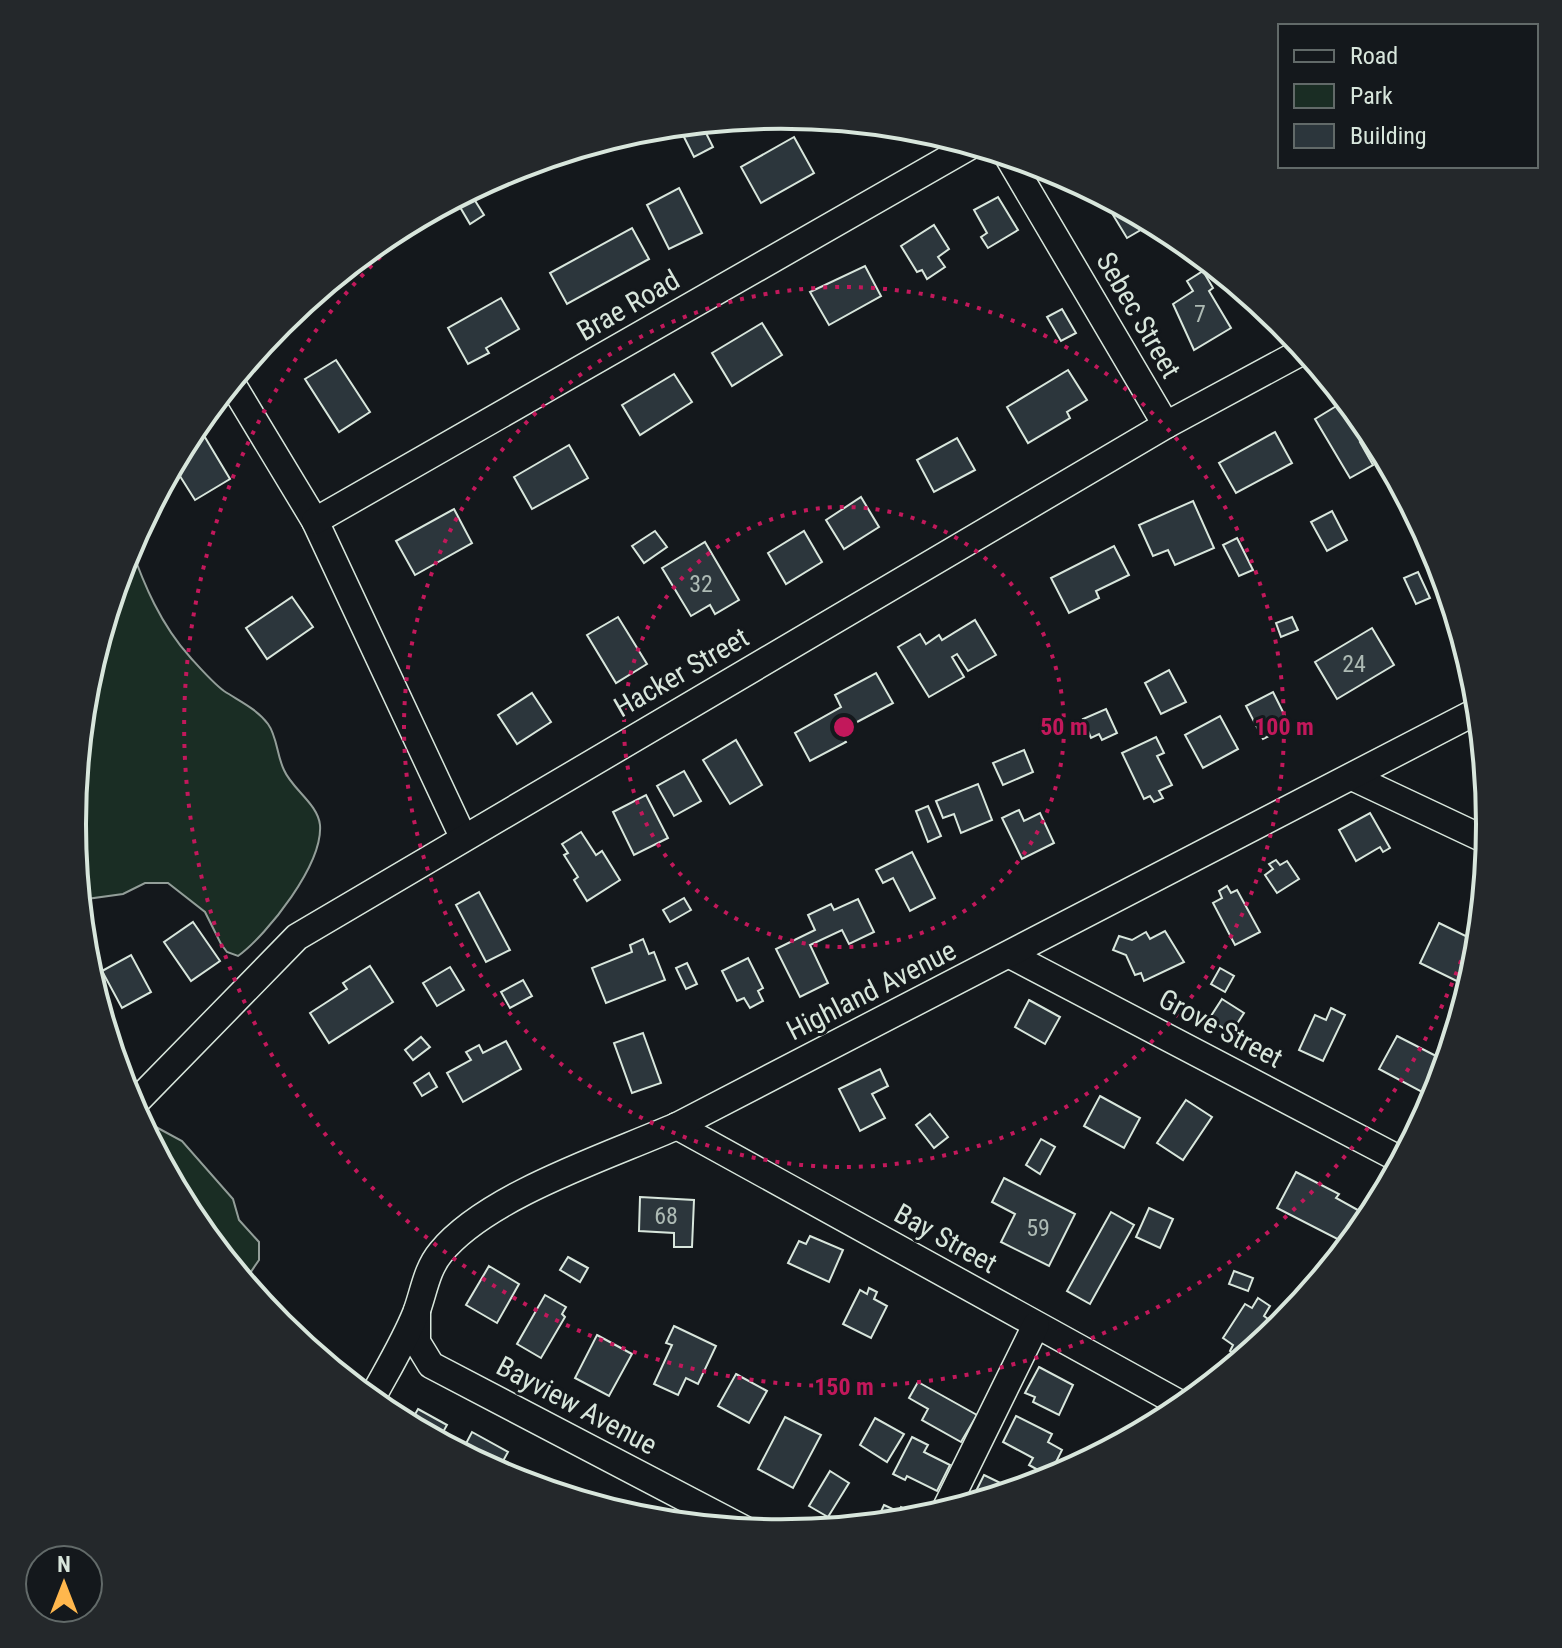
<svg xmlns="http://www.w3.org/2000/svg" width="1562" height="1648" viewBox="0 0 1562 1648" font-family="'Roboto Condensed',sans-serif">
  <style>
    .green { fill: #1a2d24; stroke: #939e99; stroke-width: 2 }
    .building { fill: #2c363c; stroke: #d8e6dc; stroke-width: 2 }
    .lines { fill: none; stroke-linecap: round; stroke-linejoin: round }
    .street-casing { stroke: #d8e6dc; stroke-width: 29 }
    .street { stroke: #14181c; stroke-width: 26 }
    .ring { fill: none; stroke: #c2185b; stroke-width: 4; stroke-dasharray: 4 8 }
    .labels { text-anchor: middle; stroke-width: 6; stroke-linejoin: round; paint-order: stroke }
    .number-label { font-size: 24px; fill: #adbab4 }
    .street-label { font-size: 28px; fill: #d8e6dc; stroke: #14181c }
    .rim { fill: none; stroke: #d8e6dc; stroke-width: 4 }
    .centre { fill: #c2185b; stroke: #14181c; stroke-width: 4 }
    .ring-label { font-size: 24px; text-anchor: middle; font-weight: bold; fill: #c2185b; stroke: #14181c; stroke-width: 6; stroke-linejoin: round; paint-order: stroke }
  </style>
  <rect width="100%" height="100%" fill="#14181c"/>
  <g class="green">
    <path d="M130 545C144 585 161 625 190 657 200 668 212 682 224 691 239 701 257 709 268 724 277 736 277 756 284 770 292 789 318 804 320 825 323 864 268 934 238 956L227 952 221 944 205 912 168 883H145L123 894 79 900 72 824 86 685Z"/>
    <path d="M156 1127 182 1141 233 1199 239 1220 259 1242V1260L244 1282 191 1218 144 1129Z"/>
  </g>
  <g class="building">
    <path d="M701 123 713 147 694 157 678 125Z"/>
    <path d="M794 137 814 173 761 203 741 167Z"/>
    <path d="M679 188 702 233 669 249 647 205Z"/>
    <path d="M998 197 1018 230 988 248 981 237 987 233 974 210Z"/>
    <path d="M474 199 484 215 470 224 460 207Z"/>
    <path d="M1126 208 1151 224 1127 238 1113 215Z"/>
    <path d="M934 225 949 249 938 257 945 267 927 279 922 270 917 272 901 246Z"/>
    <path d="M632 228 649 259 567 304 550 273Z"/>
    <path d="M865 266 881 296 829 325 810 292Z"/>
    <path d="M1203 271 1213 288 1209 291 1231 328 1194 350 1173 304 1193 291 1187 281Z"/>
    <path d="M501 298 519 329 486 348 489 353 468 364 448 328Z"/>
    <path d="M1062 309 1076 333 1061 341 1047 317Z"/>
    <path d="M762 323 782 355 732 386 712 353Z"/>
    <path d="M336 360 370 412 339 432 305 379Z"/>
    <path d="M1068 370 1087 400 1067 412 1070 418 1028 443 1007 407Z"/>
    <path d="M674 374 692 402 640 435 622 405Z"/>
    <path d="M1342 395 1373 434 1360 442 1373 465 1350 478 1315 419 1338 405 1334 399Z"/>
    <path d="M197 424 230 479 195 500 173 465Z"/>
    <path d="M1275 432 1292 463 1236 493 1219 463Z"/>
    <path d="M957 438 975 470 934 492 917 460Z"/>
    <path d="M569 445 588 478 532 509 514 477Z"/>
    <path d="M861 497 879 527 844 549 826 520Z"/>
    <path d="M1193 501 1214 548 1175 565 1168 550 1153 556 1139 525Z"/>
    <path d="M454 509 472 543 415 575 396 541Z"/>
    <path d="M1332 511 1347 540 1327 551 1311 522Z"/>
    <path d="M655 531 667 547 644 563 632 546Z"/>
    <path d="M804 531 822 562 786 584 768 553Z"/>
    <path d="M1237 538 1253 570 1239 576 1223 545Z"/>
    <path d="M705 542 739 600 715 614 710 605 691 616 662 568Z"/>
    <path d="M1114 546 1129 575 1096 591 1099 598 1069 613 1051 578Z"/>
    <path d="M1418 572 1430 598 1416 604 1404 578Z"/>
    <path d="M292 597 313 627 267 659 246 628Z"/>
    <path d="M618 617 647 664 616 683 587 635Z"/>
    <path d="M1292 617 1298 630 1281 637 1276 623Z"/>
    <path d="M975 620 996 655 968 671 957 654 952 657 964 677 929 697 898 647 920 634 926 644 939 635 942 640Z"/>
    <path d="M1372 628 1394 665 1337 699 1315 662Z"/>
    <path d="M1169 670 1186 702 1161 714 1145 683Z"/>
    <path d="M876 673 893 703 840 731 846 742 810 761 795 733 841 707 835 695Z"/>
    <path d="M1273 692 1290 726 1263 739 1246 706Z"/>
    <path d="M532 693 551 722 517 744 498 715Z"/>
    <path d="M1106 709 1117 733 1102 740 1099 734 1091 738 1083 719Z"/>
    <path d="M1220 716 1238 749 1203 768 1185 735Z"/>
    <path d="M1156 737 1164 753 1157 756 1172 785 1159 791 1163 798 1154 802 1150 796 1144 799 1122 753Z"/>
    <path d="M736 740 762 785 730 804 703 760Z"/>
    <path d="M1024 750 1033 772 1003 785 993 763Z"/>
    <path d="M684 771 701 801 674 816 657 786Z"/>
    <path d="M978 784 992 820 961 833 954 814 943 818 936 801Z"/>
    <path d="M646 795 668 838 634 855 613 812Z"/>
    <path d="M928 806 941 836 928 842 916 811Z"/>
    <path d="M1019 810 1024 821 1040 813 1054 843 1022 859 1002 818Z"/>
    <path d="M1370 813 1390 848 1383 852 1380 847 1356 861 1339 830Z"/>
    <path d="M581 832 596 855 602 851 620 880 587 901 574 880 578 877 564 855 568 853 562 844Z"/>
    <path d="M912 852 935 898 910 911 893 878 883 883 876 870Z"/>
    <path d="M1276 860 1280 865 1287 861 1299 879 1277 893 1265 875 1273 869 1269 864Z"/>
    <path d="M1227 886 1231 893 1237 890 1260 932 1235 945 1213 903 1222 898 1219 891Z"/>
    <path d="M479 892 510 950 486 962 456 905Z"/>
    <path d="M684 898 691 910 670 922 663 910Z"/>
    <path d="M858 899 874 932 849 944 842 930 810 945 828 983 800 997 776 949 815 930 808 915 831 904 834 910Z"/>
    <path d="M193 922 220 961 191 981 164 942Z"/>
    <path d="M1439 923 1478 942 1469 964 1475 967 1469 987 1420 963Z"/>
    <path d="M1165 931 1184 962 1144 981 1141 973 1135 975 1126 955 1113 950 1119 936 1132 940 1146 932 1150 939Z"/>
    <path d="M643 939 649 954 654 952 665 980 606 1003 592 968 632 952 630 945Z"/>
    <path d="M131 955 151 992 122 1008 102 971Z"/>
    <path d="M748 958 763 988 758 991 763 1001 750 1008 744 998 737 1001 722 971Z"/>
    <path d="M687 963 697 984 686 989 676 968Z"/>
    <path d="M370 966 393 1002 329 1043 310 1013 347 989 343 983Z"/>
    <path d="M450 967 464 990 437 1006 423 983Z"/>
    <path d="M1220 968 1234 976 1225 992 1211 984Z"/>
    <path d="M523 980 532 996 510 1008 501 992Z"/>
    <path d="M1222 999 1244 1013 1231 1033 1209 1019Z"/>
    <path d="M1029 1000 1060 1017 1045 1044 1015 1027Z"/>
    <path d="M1331 1008 1345 1015 1323 1061 1299 1050 1315 1015 1326 1020Z"/>
    <path d="M643 1033 661 1083 632 1093 614 1043Z"/>
    <path d="M1397 1036 1440 1058 1422 1092 1379 1069Z"/>
    <path d="M421 1037 430 1047 413 1060 405 1050Z"/>
    <path d="M506 1041 521 1069 463 1102 447 1073 471 1060 466 1052 479 1045 483 1053Z"/>
    <path d="M880 1069 888 1086 872 1094 885 1118 860 1131 839 1089Z"/>
    <path d="M429 1073 437 1087 422 1096 414 1083Z"/>
    <path d="M1100 1096 1140 1118 1124 1148 1084 1126Z"/>
    <path d="M1186 1100 1212 1117 1183 1160 1157 1143Z"/>
    <path d="M930 1114 948 1137 934 1148 916 1125Z"/>
    <path d="M1041 1139 1055 1147 1040 1174 1026 1165Z"/>
    <path d="M1296 1172 1339 1194 1336 1198 1365 1214 1349 1245 1277 1208Z"/>
    <path d="M1004 1178 1075 1214 1049 1266 1001 1242 1015 1214 992 1202Z"/>
    <path d="M640 1197 694 1200 692 1247H674V1233L639 1231Z"/>
    <path d="M1149 1208 1173 1219 1160 1248 1136 1237Z"/>
    <path d="M1111 1212 1134 1225 1090 1304 1067 1291Z"/>
    <path d="M810 1236 843 1250 829 1282 788 1263 799 1241 806 1244Z"/>
    <path d="M568 1257 588 1268 580 1282 560 1270Z"/>
    <path d="M489 1266 519 1284 497 1323 466 1305Z"/>
    <path d="M1234 1271 1253 1278 1248 1291 1229 1284Z"/>
    <path d="M869 1288 877 1292 874 1299 887 1306 871 1338 843 1324 860 1290 867 1294Z"/>
    <path d="M545 1295 566 1307 562 1314 565 1317 541 1358 517 1344Z"/>
    <path d="M1258 1298 1270 1306 1264 1316 1268 1319 1247 1353 1240 1349 1236 1355 1230 1351 1233 1345 1223 1338 1245 1304 1252 1308Z"/>
    <path d="M674 1326 716 1346 698 1384 686 1378 678 1395 654 1384 672 1345 666 1343Z"/>
    <path d="M292 1332 315 1348 312 1352 291 1334Z"/>
    <path d="M597 1335 632 1354 609 1396 575 1378Z"/>
    <path d="M1039 1367 1073 1385 1059 1415 1033 1402 1035 1397 1025 1393Z"/>
    <path d="M736 1374 767 1391 749 1423 718 1406Z"/>
    <path d="M918 1382 977 1415 961 1442 922 1420 928 1409 909 1398Z"/>
    <path d="M418 1409 447 1425 438 1441 409 1425Z"/>
    <path d="M1016 1416 1052 1434 1048 1442 1062 1450 1049 1476 1029 1465 1033 1458 1003 1442Z"/>
    <path d="M785 1417 821 1435 793 1488 758 1469Z"/>
    <path d="M875 1418 904 1434 887 1462 860 1445Z"/>
    <path d="M472 1432 508 1452 497 1472 461 1453Z"/>
    <path d="M912 1437 928 1445 924 1452 950 1465 937 1491 907 1476 905 1480 893 1474Z"/>
    <path d="M830 1471 849 1483 828 1517 809 1506Z"/>
    <path d="M984 1475 1015 1490 975 1503 971 1501Z"/>
    <path d="M884 1505 899 1512 901 1507 920 1516 918 1520 875 1524Z"/>
  </g>
  <g class="lines">
    <defs>
      <g id="street">
        <path d="M1007 155 1166 425"/>
        <path d="M231 382 315 521 463 837"/>
        <path d="M315 521 972 145"/>
        <path d="M1352 777 1488 841"/>
        <path d="M1010 955 1401 1160"/>
        <path d="M132 1106 297 937 1166 425 1305 350"/>
        <path d="M677 1126 1184 1406"/>
        <path d="M417 1311V1342L431 1365 744 1529"/>
        <path d="M371 1400C386 1372 404 1343 416 1313 424 1292 426 1270 441 1252 488 1195 609 1156 677 1126L1479 710"/>
        <path d="M944 1512 1036 1325"/>
      </g>
    </defs>
    <use href="#street" class="street-casing"/>
    <use href="#street" class="street"/>
  </g>
  <g class="ring">
    <circle cx="844" cy="727" r="220"/>
    <circle cx="844" cy="727" r="440"/>
    <path d="M1483 892A660 660 0 1 1 433 210"/>
  </g>
  <g class="labels">
    <g class="number-label">
      <text x="1200" y="322">7</text>
      <text x="701" y="592">32</text>
      <text x="1354" y="672">24</text>
      <text x="666" y="1224">68</text>
      <text x="1038" y="1236">59</text>
    </g>
    <g class="street-label">
      <text transform="translate(628 305) rotate(-30)" y="10">Brae Road</text>
      <text transform="translate(1139 315) rotate(60)" y="10">Sebec Street</text>
      <text transform="translate(681 672) rotate(-30)" y="10">Hacker Street</text>
      <text transform="translate(871 990) rotate(-27)" y="10">Highland Avenue</text>
      <text transform="translate(1221 1028) rotate(28)" y="10">Grove Street</text>
      <text transform="translate(946 1238) rotate(29)" y="10">Bay Street</text>
      <text transform="translate(577 1405) rotate(28)" y="10">Bayview Avenue</text>
    </g>
  </g>
  <path d="M0 0H1562V1648H0ZM86 824a695 695 0 1 1 1390 0a695 695 0 1 1-1390 0Z" fill="#24282b" fill-rule="evenodd"/>
  <path class="rim" d="M86 824a695 695 0 1 1 1390 0a695 695 0 1 1-1390 0Z"/>
  <circle cx="844" cy="727" r="12" class="centre"/>
  <g class="ring-label">
    <text x="1064" y="735">50 m</text>
    <text x="1284" y="735">100 m</text>
    <text x="844" y="1395">150 m</text>
  </g>
  <rect x="1278" y="24" width="260" height="144" fill="#14181c" stroke="#626a69" stroke-width="2"/>
  <rect x="1294" y="50" width="40" height="12" fill="#14181c" stroke="#626a69" stroke-width="2"/>
  <text x="1350" y="64" font-size="24" fill="#d8e6dc">Road</text>
  <rect x="1294" y="84" width="40" height="24" fill="#1a2d24" stroke="#626a69" stroke-width="2"/>
  <text x="1350" y="104" font-size="24" fill="#d8e6dc">Park</text>
  <rect x="1294" y="124" width="40" height="24" fill="#2c363c" stroke="#626a69" stroke-width="2"/>
  <text x="1350" y="144" font-size="24" fill="#d8e6dc">Building</text>
  <g transform="translate(64 1584)"><circle r="38" fill="#14181c" stroke="#626a69" stroke-width="2"/>
  <path d="M0-6L14 30L0 20L-14 30Z" fill="#ffb74d"/>
  <text y="-12" font-size="22" font-weight="bold" text-anchor="middle" fill="#d8e6dc">N</text>
  </g>
</svg>
